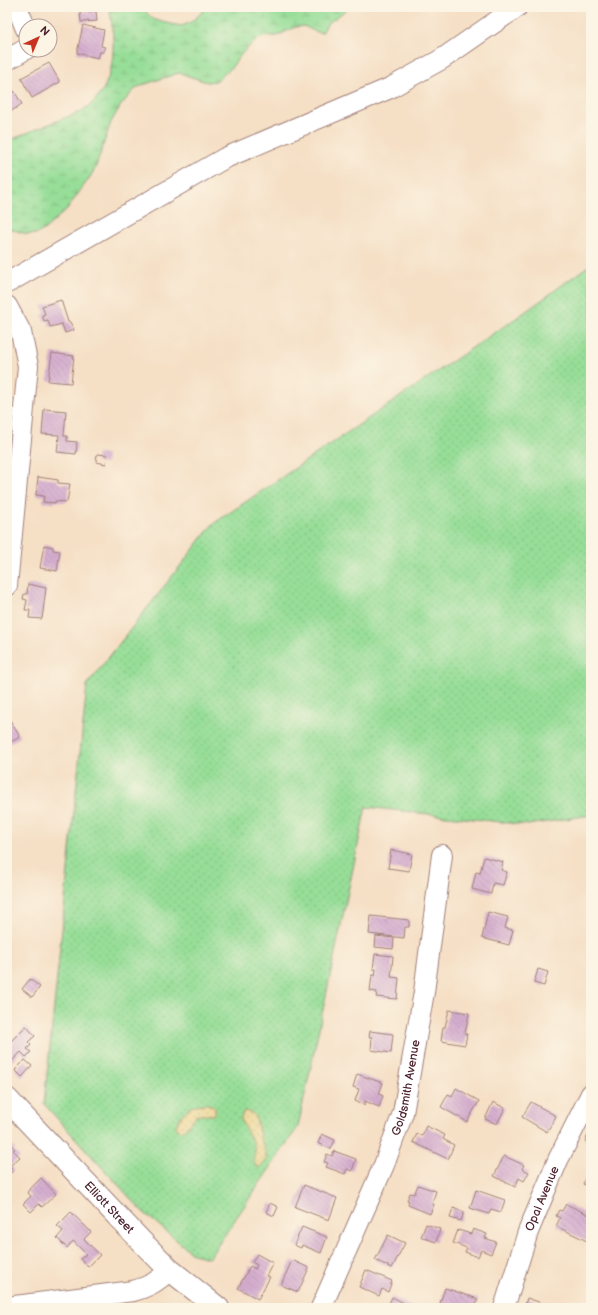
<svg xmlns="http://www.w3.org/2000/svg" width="598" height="1315" viewBox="0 0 598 1315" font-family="'Balsamiq Sans',sans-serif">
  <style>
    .grass { fill: url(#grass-dots); stroke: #707e62 }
    .wetland { fill: url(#wetland-marsh); stroke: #707e62 }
    .sand { fill: url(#sand-dots); stroke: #9c7c64 }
    .building { fill: url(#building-back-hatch) }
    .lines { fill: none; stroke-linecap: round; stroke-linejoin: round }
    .minor-casing { stroke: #a07f78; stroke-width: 22 }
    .major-casing { stroke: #a07f78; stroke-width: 24 }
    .minor { stroke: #fff; stroke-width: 20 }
    .major { stroke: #fff; stroke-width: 22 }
    .labels { text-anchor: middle; stroke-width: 3; stroke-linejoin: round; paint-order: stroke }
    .street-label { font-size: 12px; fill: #4a1f2b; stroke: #fcf5e5 }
  </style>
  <defs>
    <pattern id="grass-dots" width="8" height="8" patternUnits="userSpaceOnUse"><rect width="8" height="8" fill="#97de98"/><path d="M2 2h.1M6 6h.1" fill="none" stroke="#84be83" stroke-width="1.8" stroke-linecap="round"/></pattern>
    <pattern id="wetland-marsh" width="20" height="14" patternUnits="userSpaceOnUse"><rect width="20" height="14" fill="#97de98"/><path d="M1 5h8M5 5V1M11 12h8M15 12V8" fill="none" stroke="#84be83"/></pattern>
    <pattern id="sand-dots" width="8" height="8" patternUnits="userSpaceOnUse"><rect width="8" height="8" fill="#eeda9e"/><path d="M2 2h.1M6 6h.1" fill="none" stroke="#cebb88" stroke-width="1.8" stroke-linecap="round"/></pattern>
    <pattern id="building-back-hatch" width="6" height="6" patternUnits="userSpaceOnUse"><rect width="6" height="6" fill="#d5aecf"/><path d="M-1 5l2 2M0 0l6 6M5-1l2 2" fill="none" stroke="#b895b2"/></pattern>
  </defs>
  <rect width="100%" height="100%" fill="#fcf5e5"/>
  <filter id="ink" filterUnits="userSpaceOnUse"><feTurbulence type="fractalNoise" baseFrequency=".025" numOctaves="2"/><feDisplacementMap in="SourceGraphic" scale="8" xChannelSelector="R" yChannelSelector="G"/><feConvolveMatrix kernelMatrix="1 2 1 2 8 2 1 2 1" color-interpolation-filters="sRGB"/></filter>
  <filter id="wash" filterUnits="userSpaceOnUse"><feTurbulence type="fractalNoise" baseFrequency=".012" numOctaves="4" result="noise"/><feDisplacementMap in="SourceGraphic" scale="16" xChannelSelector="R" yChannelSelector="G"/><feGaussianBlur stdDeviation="0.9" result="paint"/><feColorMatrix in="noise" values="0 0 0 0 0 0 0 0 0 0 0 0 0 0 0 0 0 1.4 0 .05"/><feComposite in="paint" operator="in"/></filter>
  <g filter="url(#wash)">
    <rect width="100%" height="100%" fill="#f5dfc5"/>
    <path class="grass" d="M591 264V815L528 825 366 807 298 1127 209 1258 193 1254 142 1211 44 1104 87 685 213 524 525 312Z"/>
    <path class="wetland" d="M109 7H141L153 19 162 22 182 26 191 22 208 7H350L327 24 322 33 314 31 304 26 295 27 277 36H267L258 39 243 52 231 68 216 81 207 82 179 73 142 85 134 90 121 105 111 122 95 169 90 177 67 209 45 229 37 234H27L7 228V142C25 133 45 126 64 118 70 116 78 114 83 110 118 89 116 41 109 7Z"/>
    <g class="sand">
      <path d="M207 1104 214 1106C216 1110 216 1113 213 1115H197C190 1121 189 1127 181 1131L176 1128C177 1119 187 1107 197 1105 201 1104 204 1104 207 1104Z"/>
      <path d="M244 1111 250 1112 253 1114 256 1119 261 1141 266 1153V1161L260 1167H258C250 1161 256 1156 255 1149 254 1141 245 1129 242 1122L241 1118Z"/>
    </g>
    <g id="blocks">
      <g class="building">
        <path d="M96 11 97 21 81 22 80 12Z"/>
        <path d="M83 25 104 30 101 46 105 47 103 52H100L98 58 77 53Z"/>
        <path d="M49 63 60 82 32 98 21 78Z"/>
        <path d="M14 91 22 104 10 112 7 108V96Z"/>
        <path d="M61 300 68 322H70L74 330 65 333 62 324 50 327 48 320 44 321 42 315 45 314 42 306Z"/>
        <path d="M52 353 74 356 71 383 48 381Z"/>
        <path d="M44 409 66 411 64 436H67V441L77 442 76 454 57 452 59 435 42 434Z"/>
        <path d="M97 454 107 455 106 464 96 462Z"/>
        <path d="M38 477 58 480V483L70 484 67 502 55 501V503L43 502 44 496 36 495Z"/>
        <path d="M44 545 53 547V550L60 551 57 571 40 568Z"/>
        <path d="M28 584 46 588 42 619 29 618 30 610H25L27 600 23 599 24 594H27Z"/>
        <path d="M7 715 20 737 7 744Z"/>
        <path d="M391 850 412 854 409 871 388 868Z"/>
        <path d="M484 857 503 862 501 870 507 872 503 885 493 883 491 894 472 889 476 872 480 873Z"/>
        <path d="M488 912 508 917 505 928 513 930 509 945 482 938Z"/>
        <path d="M371 916 409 920V927H405L404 938 369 934Z"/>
        <path d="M376 936 394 938 393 949 375 947Z"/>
        <path d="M375 954 393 956 391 977 399 978 397 999 376 997 377 992 370 991 372 975 375 976 376 969H373Z"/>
        <path d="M538 969 548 972 544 986 534 983Z"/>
        <path d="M30 979 40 987 32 997 22 989Z"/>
        <path d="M449 1010 469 1013 465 1034H467L465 1045 441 1041 443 1027H445Z"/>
        <path d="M26 1026 35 1036 28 1042 31 1045 27 1049 31 1052 26 1057 21 1052 12 1061 7 1056V1045Z"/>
        <path d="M370 1031 393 1034 391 1053 371 1050 372 1037H369Z"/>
        <path d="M25 1060 32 1066 22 1077 15 1070Z"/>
        <path d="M357 1074 383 1083 379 1094 383 1096 379 1107 365 1101 364 1105 355 1101 359 1089 353 1087Z"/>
        <path d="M456 1088 479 1101 467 1122 441 1107 448 1094 452 1096Z"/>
        <path d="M493 1102 505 1108 497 1124 485 1119Z"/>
        <path d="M531 1102 556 1116 547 1132 522 1117Z"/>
        <path d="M426 1126 445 1135 443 1139 454 1145 448 1159 413 1142 417 1134 422 1136Z"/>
        <path d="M591 1130V1145L585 1141Z"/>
        <path d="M322 1134 335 1140 331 1149 318 1143Z"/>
        <path d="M8 1141 15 1149 13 1150 20 1157 10 1166 14 1170 9 1174 7 1173V1142Z"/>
        <path d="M334 1151 356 1159 352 1171 347 1169 345 1174 326 1167 328 1163 324 1162 327 1154 332 1156Z"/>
        <path d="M504 1156 524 1165 522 1169 529 1172 524 1181 519 1178 515 1187 494 1176Z"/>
        <path d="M591 1168V1187L583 1184Z"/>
        <path d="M41 1178 56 1194 42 1207 39 1204 31 1212 23 1204 31 1196 27 1192Z"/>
        <path d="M304 1185 337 1198 329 1220 295 1207Z"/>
        <path d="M418 1185 436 1191 432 1204H434L430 1214 408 1205 409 1201 407 1200 410 1193 414 1194Z"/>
        <path d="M476 1190 505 1200 501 1212 491 1209 489 1214 470 1208Z"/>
        <path d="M270 1203 278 1207 274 1216 266 1212Z"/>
        <path d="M566 1204 591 1216V1233L587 1241 556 1226 560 1218 556 1216 559 1210 562 1211Z"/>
        <path d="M453 1208 464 1212 461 1221 450 1218Z"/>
        <path d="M71 1212 91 1232 84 1239 100 1255 88 1267 80 1259 86 1254 73 1241 67 1248 57 1238 63 1231 57 1226Z"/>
        <path d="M426 1224 440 1229 436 1242 421 1237Z"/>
        <path d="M302 1227 327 1237 321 1253 302 1245 301 1248 294 1245Z"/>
        <path d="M473 1229 487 1234 485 1238 496 1242 491 1254 481 1250 478 1257 465 1252 467 1248 453 1243 458 1230 471 1234Z"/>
        <path d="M388 1235 405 1243 392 1268 375 1260Z"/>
        <path d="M257 1254 273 1263 266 1276 270 1277 258 1299 238 1288 250 1266 255 1269 257 1265 252 1262Z"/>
        <path d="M292 1260 309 1268 298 1292 281 1285Z"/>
        <path d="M366 1270 392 1281 388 1292 382 1289 379 1296 359 1287Z"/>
        <path d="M445 1288 478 1299 475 1308H445L446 1305 440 1303Z"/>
        <path d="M392 1297 414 1308H392L388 1306Z"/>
        <path d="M527 1298 553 1307V1308H524Z"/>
      </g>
    </g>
  </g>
  <g filter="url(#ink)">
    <use href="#blocks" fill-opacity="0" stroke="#a07f78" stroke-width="1"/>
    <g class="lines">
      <defs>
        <g id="minor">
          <path d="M17 7 26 29"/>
          <path d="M7 60 26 49"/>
          <path d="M7 283 225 158 390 88 442 59 517 7"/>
          <path d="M7 306 21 332 28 366 7 586"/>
          <path d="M7 1307 133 1291C149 1287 158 1281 170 1270"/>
          <path id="s1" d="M321 1308 384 1165 403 1113 424 992 442 855"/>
          <path id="s2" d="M504 1308 528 1232 558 1160 591 1094"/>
        </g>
        <g id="major">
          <path id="s3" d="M7 1099 141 1241 170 1270 218 1308"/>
        </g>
      </defs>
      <use href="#minor" class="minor-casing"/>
      <use href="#major" class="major-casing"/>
      <use href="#minor" class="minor"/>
      <use href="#major" class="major"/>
    </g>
  </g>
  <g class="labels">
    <g class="street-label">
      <text dy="4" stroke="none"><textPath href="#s1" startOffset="237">Goldsmith Avenue</textPath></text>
      <text dy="4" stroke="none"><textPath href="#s2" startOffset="116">Opal Avenue</textPath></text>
      <text dy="4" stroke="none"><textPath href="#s3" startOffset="149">Elliott Street</textPath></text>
    </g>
  </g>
  <rect width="598" height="1315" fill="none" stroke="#fcf5e5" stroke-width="24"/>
  <g transform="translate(38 38) rotate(44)"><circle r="19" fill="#fcf5e5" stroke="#b59f9b"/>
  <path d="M0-3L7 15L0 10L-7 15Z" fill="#c8321e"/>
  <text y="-6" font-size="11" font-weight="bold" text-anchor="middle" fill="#4a1f2b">N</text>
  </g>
</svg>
